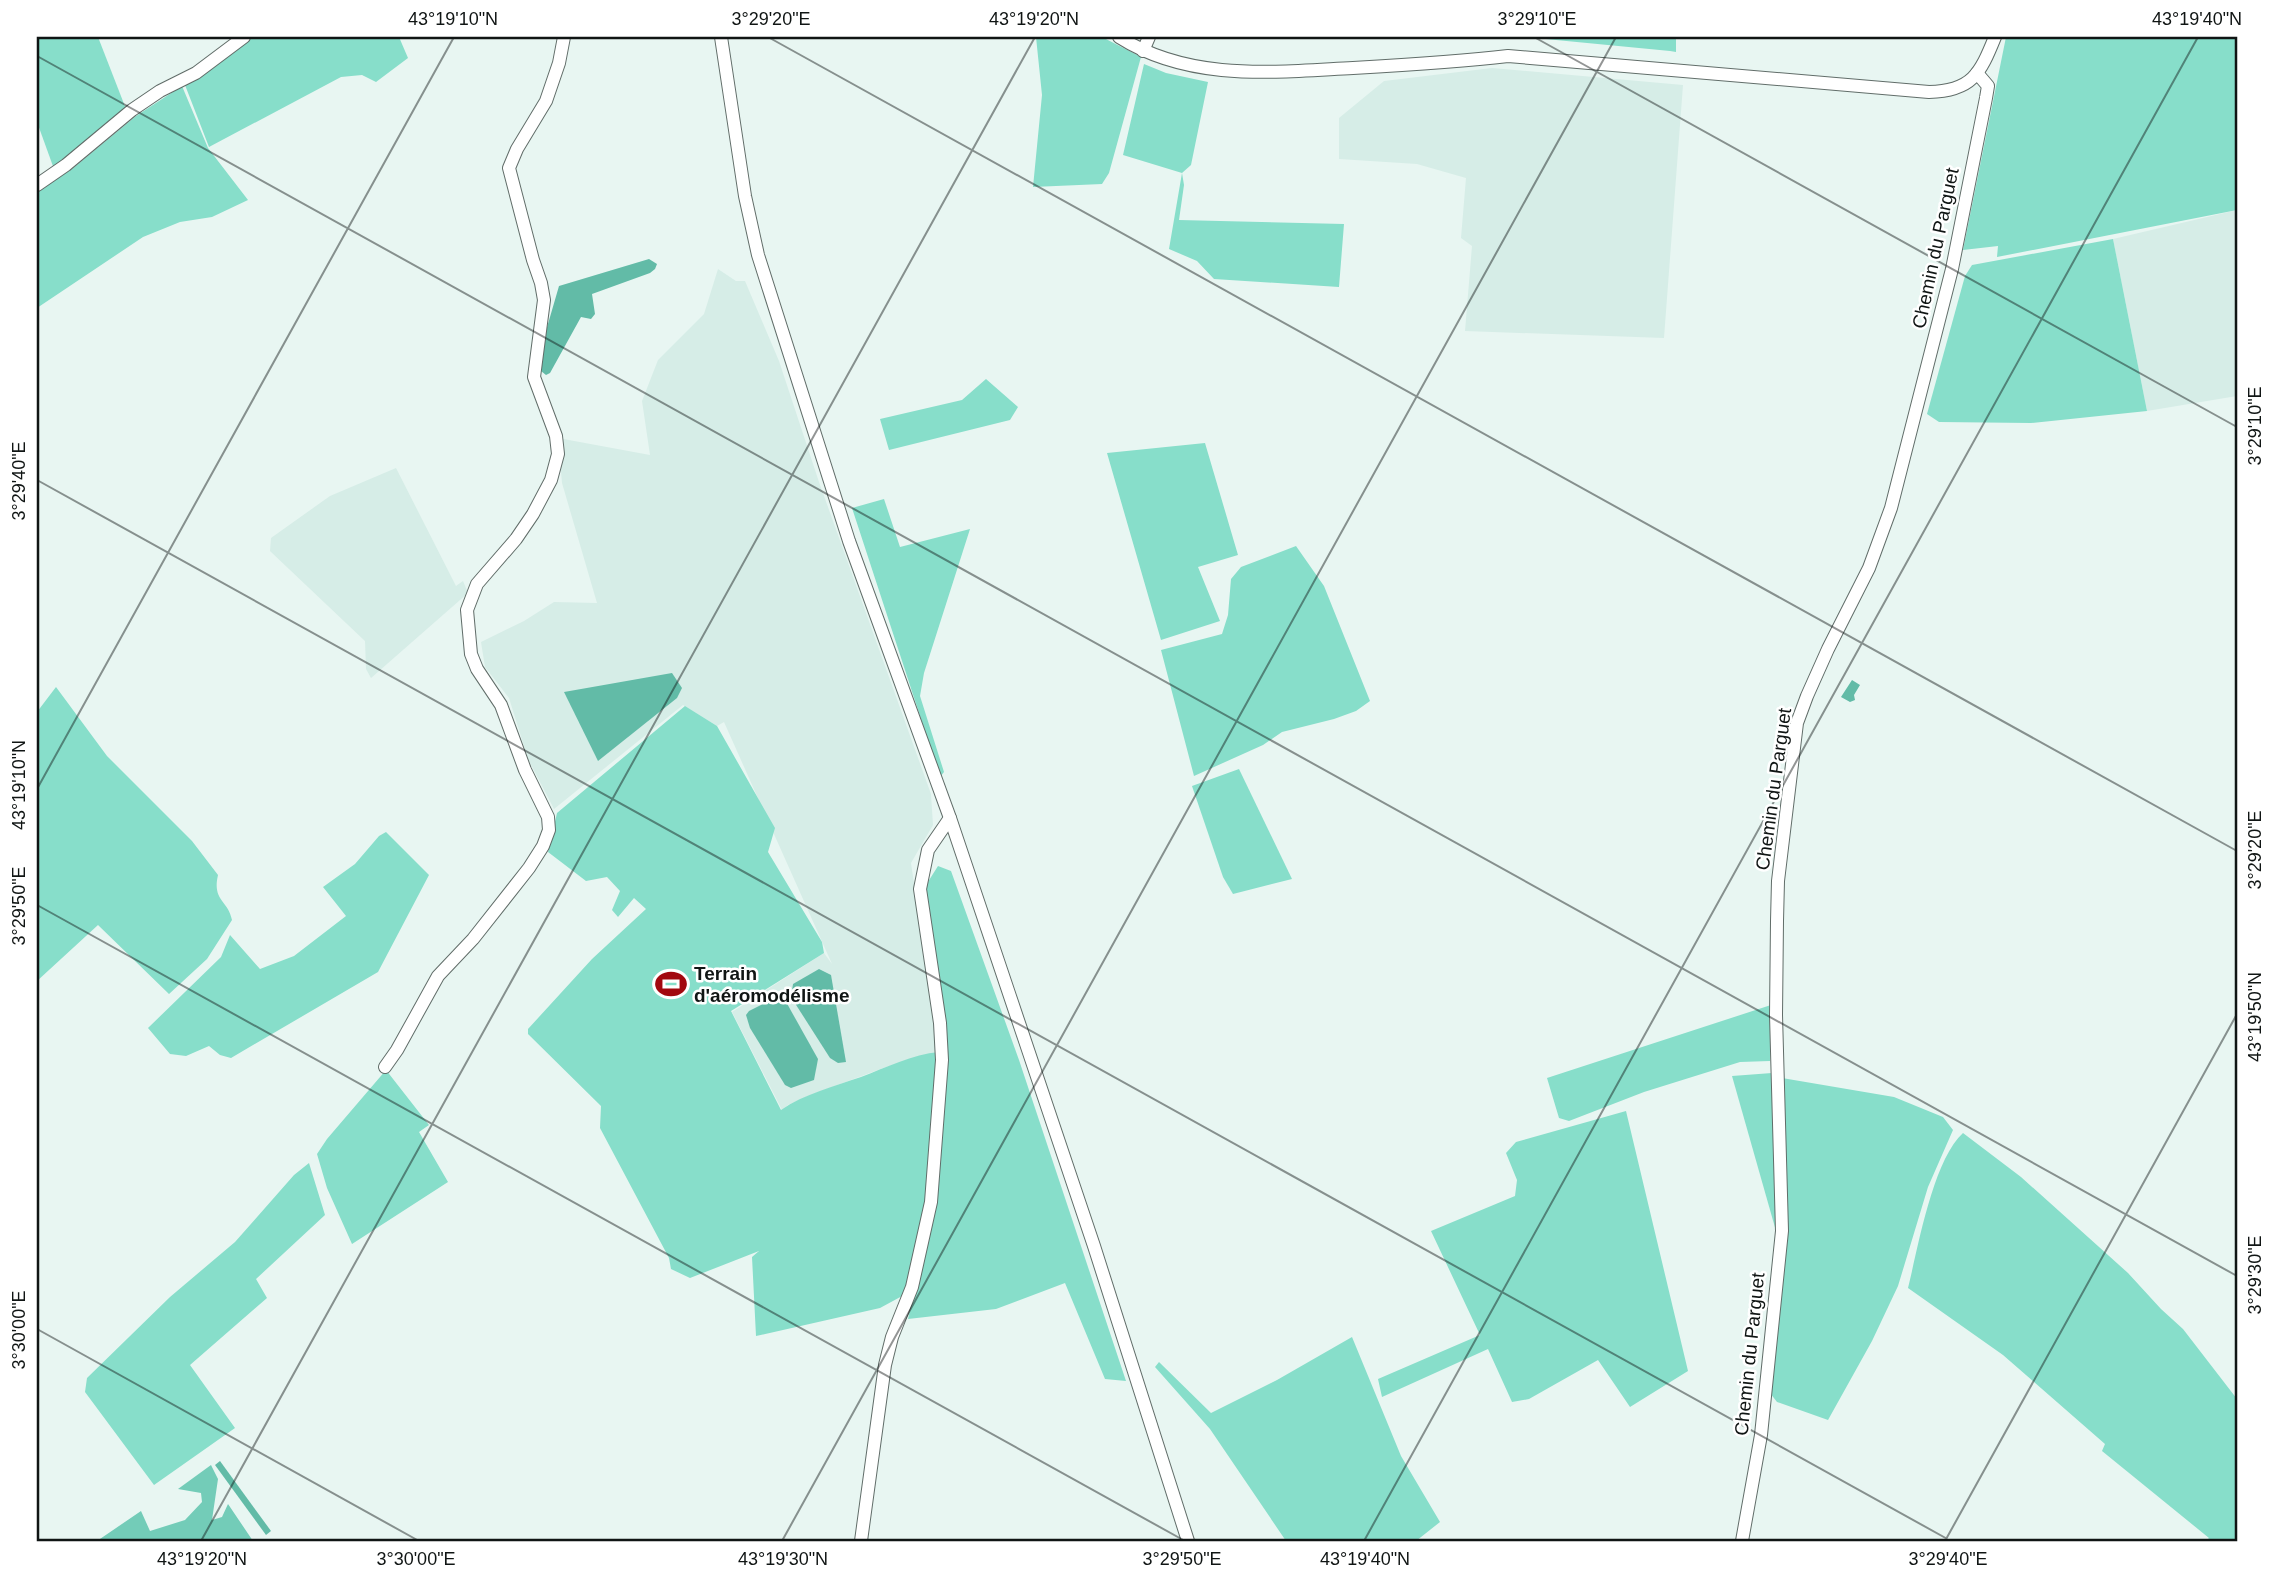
<svg xmlns="http://www.w3.org/2000/svg" width="2274" height="1578" viewBox="0 0 2274 1578" font-family="Helvetica,sans-serif">
  <style>
    .built { fill: #d6ede7 }
    .green { fill: #87deca }
    .forest { fill: #73ccb8 }
    .water { fill: #62bba7 }
    .lines { fill: none; stroke-linecap: round; stroke-linejoin: round }
    .minor-casing { stroke: #616d69; stroke-width: 14 }
    .minor { stroke: #fff; stroke-width: 12 }
    .ticks { fill: none; stroke: #101514; stroke-width: 2; stroke-opacity: 0.45 }
    .labels { text-anchor: middle; stroke-width: 5; stroke-linejoin: round; paint-order: stroke }
    .street-label { font-size: 19px; fill: #101514; stroke: #fff }
    .poi-label { font-size: 19px; font-weight: bold; fill: #101514; stroke: #fff; text-anchor: start }
    .neatline { fill: none; stroke: #101514; stroke-width: 2.5 }
    .ticks-label { font-size: 18px; text-anchor: middle; fill: #101514 }
  </style>
  <rect width="100%" height="100%" fill="#e8f6f2"/>
  <g class="built">
    <path d="M1492 68 1683 85 1664 338 1465 331 1472 246 1461 238 1466 178 1417 164 1339 159V118L1384 81Z"/>
    <path d="M2237 210V396L2147 411 2113 239Z"/>
    <path d="M718 269 736 281H745L779 361 819 482 931 794 933 825 911 863 939 1052 886 1067 808 1096 788 1105 782 1110 732 1012 824 953 832 964 724 722 717 726 683 705 554 809 528 759 509 698 485 667 481 642 524 621 554 602 597 603 562 483 558 438 650 455 642 401 658 360 704 314Z"/>
    <path d="M396 468 456 586 463 581 468 593 371 678 366 669 365 641 270 551 271 538 330 496Z"/>
  </g>
  <g class="green">
    <path d="M37 37H98L126 109 54 169 37 122Z"/>
    <path d="M249 37H399L408 58 376 82 362 75 341 77 209 147 185 85Z"/>
    <path d="M1036 37H1102L1141 57 1109 173 1102 184 1033 187 1042 95Z"/>
    <path d="M1525 37H1676V52L1670 51Z"/>
    <path d="M2006 37H2237V210L1997 257 1998 246 1963 250Z"/>
    <path d="M1144 64 1166 73 1208 82 1191 165 1182 173 1184 185 1179 220 1344 224 1339 287 1214 279 1197 261 1169 249 1182 173 1123 155Z"/>
    <path d="M182 86 208 148 248 200 212 217 180 222 143 237 37 308V191L72 169 136 116Z"/>
    <path d="M2113 239 2147 411 2031 423 1939 422 1927 414 1965 276 1972 265Z"/>
    <path d="M986 379 1018 407 1010 420 889 450 880 419 962 400Z"/>
    <path d="M1205 443 1238 555 1198 567 1220 621 1161 640 1107 453Z"/>
    <path d="M884 499 900 547 970 529 924 673 920 696 944 772 940 777 852 508Z"/>
    <path d="M1296 546 1324 586 1370 701 1356 711 1334 719 1282 732 1263 745 1194 776 1161 650 1222 634 1228 615 1231 579 1241 567Z"/>
    <path d="M56 687 107 756 192 841 218 875C212 901 228 900 232 920L207 959 169 994 98 925 37 981V712Z"/>
    <path d="M685 706 717 726 775 828 768 852 822 942 824 953 731 1011 781 1110C804 1094 835 1086 861 1077 885 1068 913 1054 939 1052L929 1198 904 1295 880 1308 756 1336 752 1257 759 1251 690 1278 671 1269 669 1258 600 1128 601 1106 528 1034V1029L592 959 646 909 634 898 618 917 612 910 620 891 607 877 586 881 548 852 557 813Z"/>
    <path d="M1239 769 1292 879 1233 894 1223 877 1192 786Z"/>
    <path d="M386 832 429 875 378 972 231 1058 220 1055 209 1046 186 1056 170 1054 148 1028 221 957 230 935 260 969 294 956 346 916 323 887 355 864 379 836Z"/>
    <path d="M938 866 951 871 1019 1060 1126 1381 1105 1379 1065 1283 996 1309 908 1319 935 1200 948 1056 934 966 926 885Z"/>
    <path d="M1771 1005 1770 1061 1740 1062 1644 1092 1569 1121 1559 1118 1547 1078Z"/>
    <path d="M386 1070 429 1125 419 1132 448 1182 352 1244 327 1188 317 1154 327 1139Z"/>
    <path d="M1772 1073 1776 1231 1732 1076Z"/>
    <path d="M1782 1078 1894 1097 1943 1117 1953 1130 1928 1187 1898 1286 1872 1341 1828 1420 1777 1402 1770 1393Z"/>
    <path d="M1626 1111 1688 1371 1630 1407 1598 1360 1529 1399 1512 1402 1488 1349 1382 1397 1378 1379 1480 1335 1431 1231 1515 1196 1517 1180 1506 1153 1516 1142Z"/>
    <path d="M1963 1133 2021 1177 2128 1273 2161 1309 2183 1329 2237 1399V1541H2206L2209 1538 2102 1451 2105 1444 2003 1355 1908 1288C1918 1248 1933 1160 1963 1133Z"/>
    <path d="M309 1163 325 1215 256 1279 267 1298 190 1365 235 1428 154 1485 85 1392 87 1378 170 1297 235 1242 294 1175Z"/>
    <path d="M1352 1337 1401 1456 1440 1522 1416 1541H1286L1210 1429 1155 1367 1159 1362 1211 1413 1277 1380Z"/>
  </g>
  <path class="forest" d="M211 1465 218 1479 212 1520 222 1517 228 1504 253 1541H97L141 1511 150 1531 185 1520 202 1502 201 1493 178 1489Z"/>
  <g class="water">
    <path d="M649 259 657 264 655 269 650 273 592 294 595 314 591 319 581 317 550 373 546 375 541 371V348L559 286Z"/>
    <path d="M672 673 682 688 677 698 598 761 564 692Z"/>
    <path d="M1852 680 1860 685 1854 695 1855 700 1850 702 1841 697Z"/>
    <path d="M819 969 831 975 846 1062 838 1063 830 1058 791 997 793 984Z"/>
    <path d="M779 996 785 1000 818 1059 814 1080 791 1088 785 1085 750 1028 746 1015 749 1011Z"/>
    <path d="M220 1461 271 1531 266 1535 215 1465Z"/>
  </g>
  <g class="lines">
    <defs>
      <g id="minor">
        <path d="M721 37 745 196 758 255 849 541 950 818 1094 1246 1188 1541"/>
        <path d="M1119 37C1190 82 1274 72 1353 68 1405 65 1457 62 1508 56L1929 92C1972 91 1980 74 1995 37"/>
        <path d="M1143 51 1149 37"/>
        <path d="M37 185 66 165 132 110 160 91 196 73 244 37"/>
        <path d="M385 1067 397 1050 438 976 473 939 529 868 543 846 549 830 548 817 525 770 501 705 477 669 471 654 467 610 477 584 516 539 533 514 551 480 558 454 556 436 534 377 544 300 541 283 533 260 509 168 517 149 546 101 559 63 564 37"/>
        <path d="M861 1541 885 1365 892 1337 912 1287 931 1202 942 1060 940 1023 920 889 928 850 950 818"/>
        <path d="M1742 1541 1761 1435 1782 1231 1776 1015 1777 921 1778 881 1797 723 1807 696 1828 649 1869 568 1891 508 1952 269 1986 98 1988 86 1977 73"/>
      </g>
    </defs>
    <use href="#minor" class="minor-casing"/>
    <use href="#minor" class="minor"/>
  </g>
  <path class="ticks" d="M768 37 2237 851M1534 37 2237 427M37 56 2237 1276M37 480 1951 1541M37 789 454 37M37 905 1185 1541M37 1329 419 1541M201 1541 1035 37M782 1541 1616 37M1364 1541 2198 37M1945 1541 2237 1014"/>
  <defs>
    <symbol id="stadium-bare" viewBox="-9 -9 18 18"><path d="M0-5a6.5 5 0 1 0 0 10a6.5 5 0 1 0 0-10ZM-3.5-1.8h7v3.6h-7Z" fill="#a2080f" stroke="#fff" stroke-width="2.5" paint-order="stroke"/></symbol>
  </defs>
  <g fill-rule="evenodd">
    <use href="#stadium-bare" x="649" y="962" width="44" height="44"/>
  </g>
  <g class="labels">
    <g class="street-label">
      <text transform="translate(1935 248) rotate(-78)" y="7">Chemin du Parguet</text>
      <text transform="translate(1773 789) rotate(-82)" y="7">Chemin du Parguet</text>
      <text transform="translate(1749 1354) rotate(-84)" y="7">Chemin du Parguet</text>
    </g>
    <g class="poi-label">
      <text x="694" y="980">Terrain<tspan x="694" dy="22">d'aéromodélisme</tspan></text>
    </g>
  </g>
  <rect width="2274" height="1578" fill="none" stroke="#ffffff" stroke-width="77"/>
  <rect x="38" y="38" width="2198" height="1502" class="neatline"/>
  <g class="ticks-label">
    <text x="453" y="25">43°19'10"N</text>
    <text x="771" y="25">3°29'20"E</text>
    <text x="1034" y="25">43°19'20"N</text>
    <text x="1537" y="25">3°29'10"E</text>
    <text x="2197" y="25">43°19'40"N</text>
    <text transform="translate(2255 426) rotate(-90)" y="6">3°29'10"E</text>
    <text transform="translate(19 481) rotate(-90)" y="6">3°29'40"E</text>
    <text transform="translate(19 785) rotate(-90)" y="6">43°19'10"N</text>
    <text transform="translate(2255 850) rotate(-90)" y="6">3°29'20"E</text>
    <text transform="translate(19 906) rotate(-90)" y="6">3°29'50"E</text>
    <text transform="translate(2255 1017) rotate(-90)" y="6">43°19'50"N</text>
    <text transform="translate(2255 1275) rotate(-90)" y="6">3°29'30"E</text>
    <text transform="translate(19 1330) rotate(-90)" y="6">3°30'00"E</text>
    <text x="202" y="1565">43°19'20"N</text>
    <text x="416" y="1565">3°30'00"E</text>
    <text x="783" y="1565">43°19'30"N</text>
    <text x="1182" y="1565">3°29'50"E</text>
    <text x="1365" y="1565">43°19'40"N</text>
    <text x="1948" y="1565">3°29'40"E</text>
  </g>
</svg>
